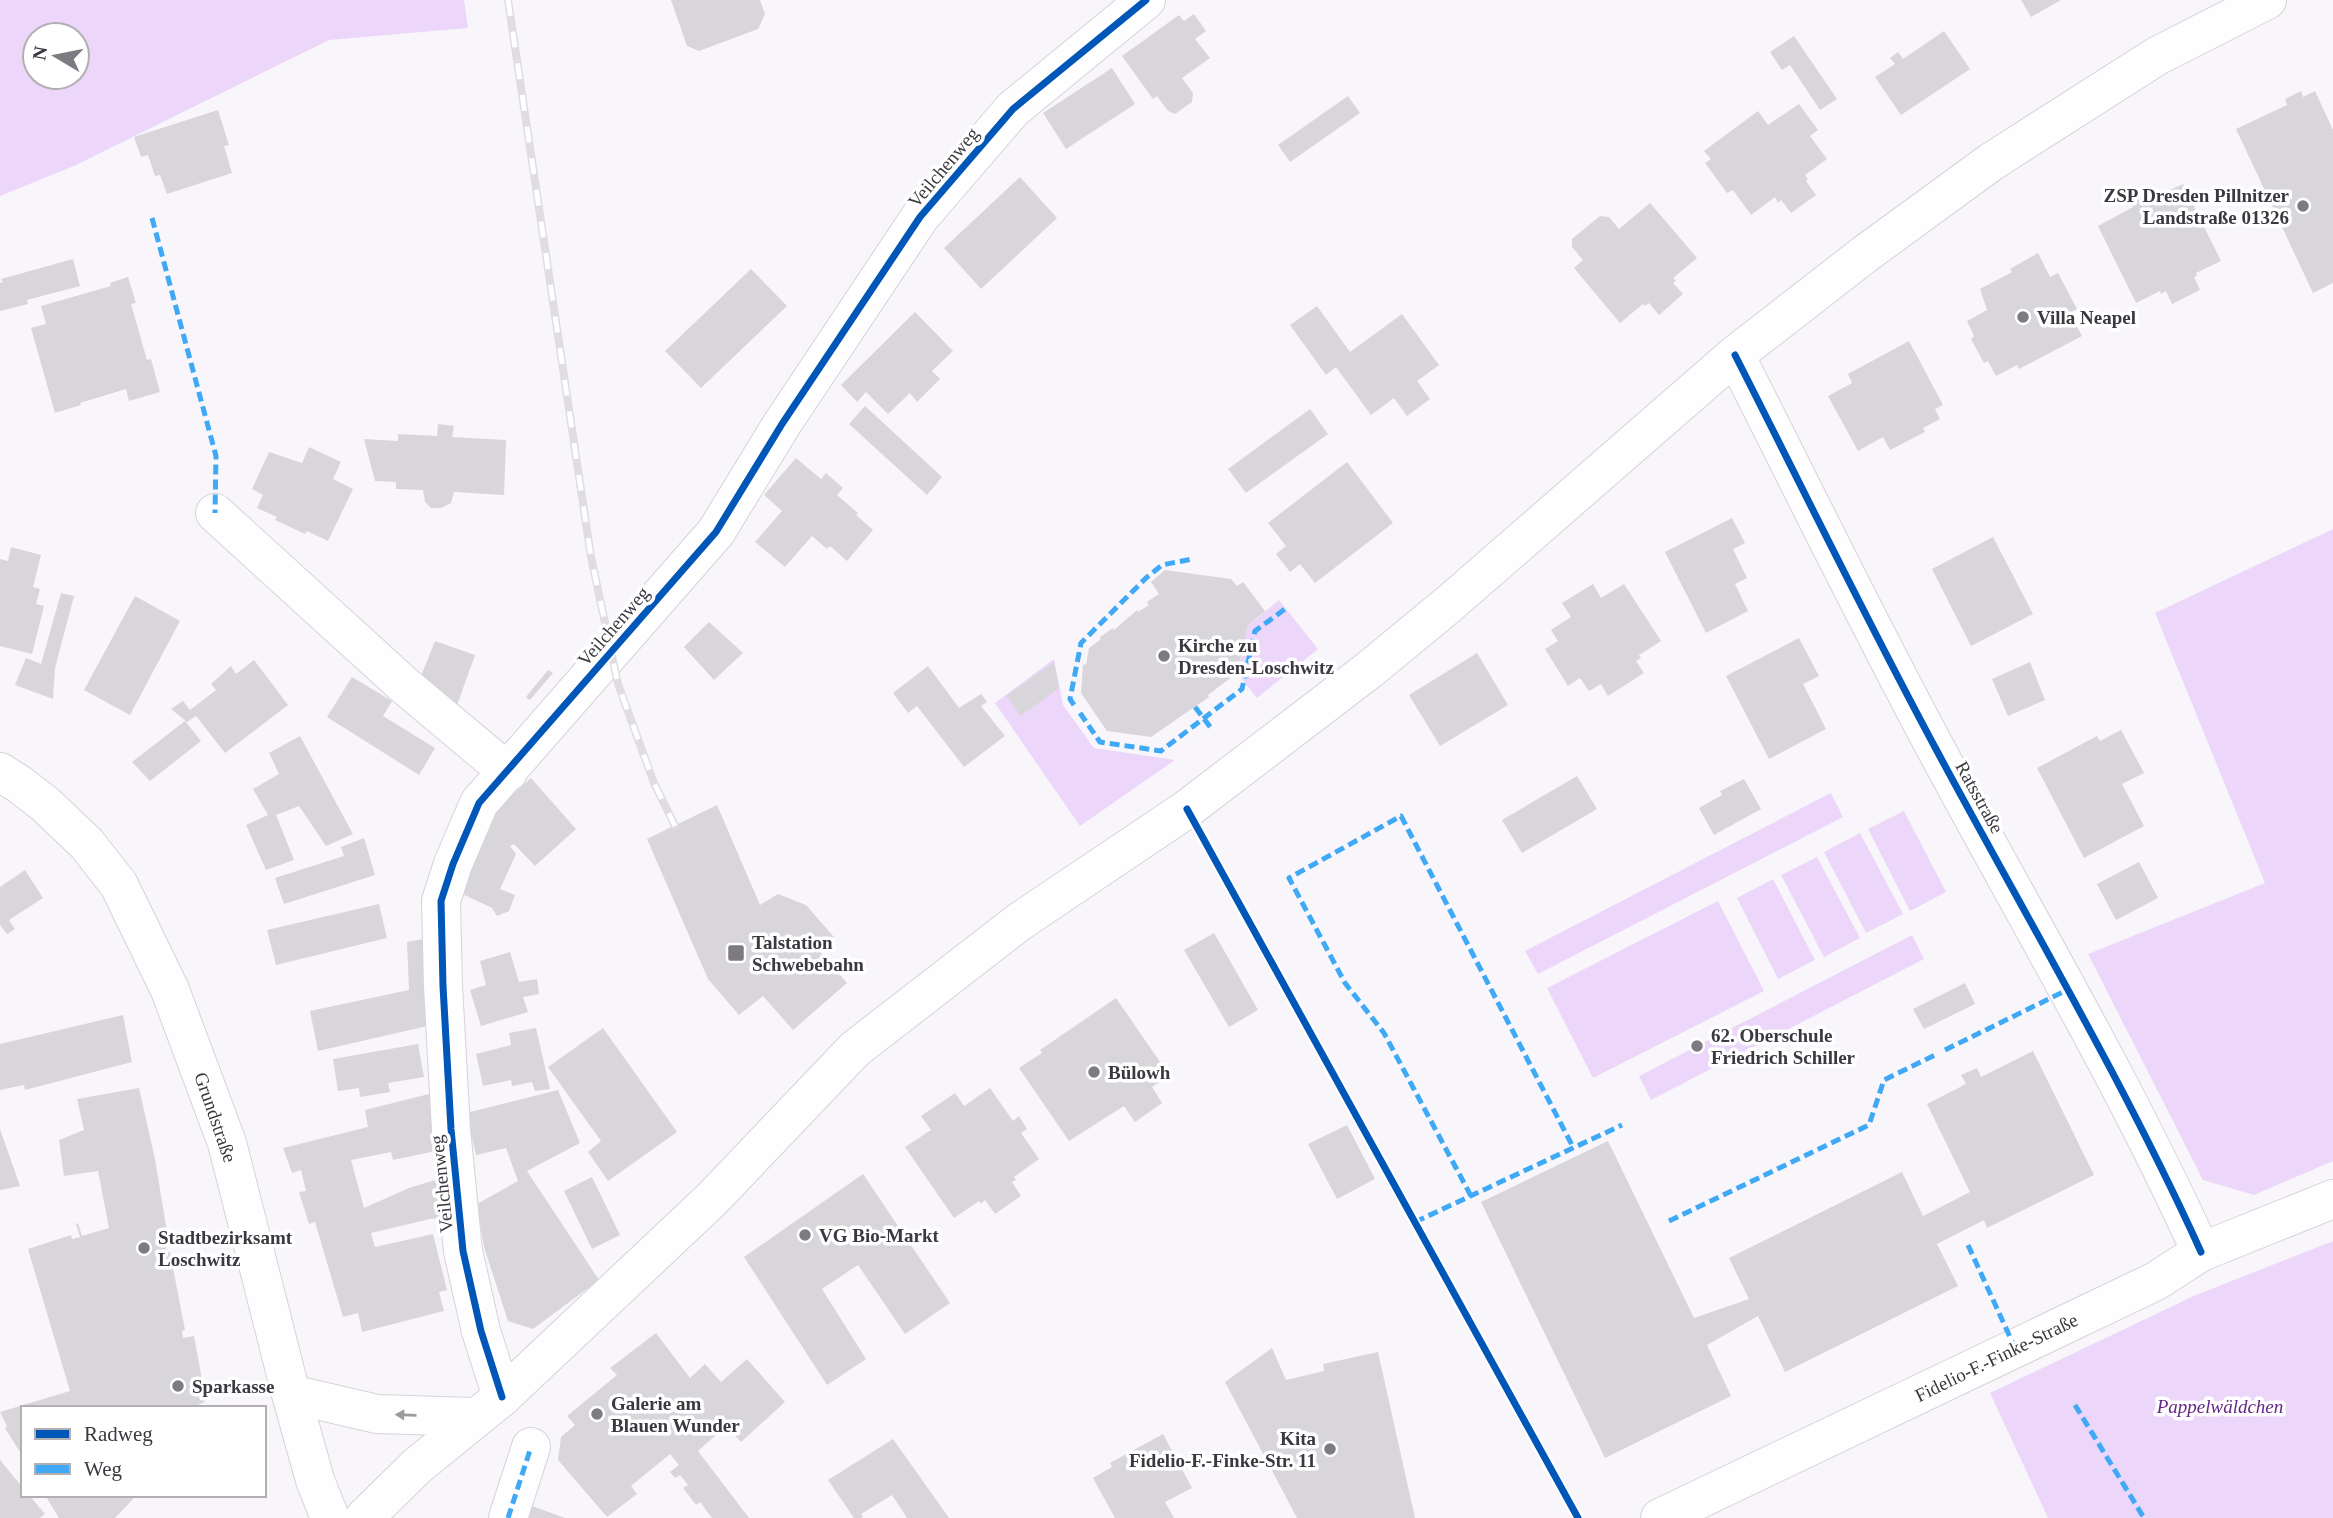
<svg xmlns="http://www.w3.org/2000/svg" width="2333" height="1518" viewBox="0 0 2333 1518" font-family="'Times New Roman',serif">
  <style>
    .green { fill: #ecd7fa; fill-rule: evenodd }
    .building { fill: #d9d6db }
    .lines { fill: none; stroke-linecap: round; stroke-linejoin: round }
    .street-casing { stroke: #d6d3d8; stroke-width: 40 }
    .secondary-casing { stroke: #d6d3d8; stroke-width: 40 }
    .street { stroke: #fefefe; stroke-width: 38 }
    .secondary { stroke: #fefefe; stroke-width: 38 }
    .rail-casing { stroke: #dfdde0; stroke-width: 8 }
    .rail { stroke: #fff; stroke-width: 5; stroke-dasharray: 16; stroke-linecap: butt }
    .quiet { stroke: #3fa9f5; stroke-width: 5; stroke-dasharray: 10 5; stroke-linecap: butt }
    .cycleway-casing { stroke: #fff; stroke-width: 11 }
    .cycleway { stroke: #0057b8; stroke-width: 7 }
    .oneway { fill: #9d9b9e }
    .poi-dot { fill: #7e7a81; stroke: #fff; stroke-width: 2.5 }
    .labels { text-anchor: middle; stroke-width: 7; stroke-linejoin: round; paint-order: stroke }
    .street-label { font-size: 19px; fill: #3c383f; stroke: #fff }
    .poi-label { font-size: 19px; font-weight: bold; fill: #3c383f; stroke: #fff; text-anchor: start }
    .park-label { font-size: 19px; font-style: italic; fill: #642584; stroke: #fff }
  </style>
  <rect width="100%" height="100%" fill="#f9f6fb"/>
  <g class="green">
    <path d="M0 0H464L468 28 329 40 74 166 0 196ZM35 35H77V77H35Z"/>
    <path d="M2333 529V1161L2254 1195 2203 1180 2088 954 2265 883 2155 613Z"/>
    <path d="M1279 600 1318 649 1257 698 1237 673 1248 625Z"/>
    <path d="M1054 659 1063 705 1094 748 1175 760 1080 826 995 703Z"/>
    <path d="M1831 793 1843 817 1538 974 1525 951Z"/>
    <path d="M1904 811 1946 892 1910 911 1868 829Z"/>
    <path d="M1860 833 1903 914 1866 933 1824 852Z"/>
    <path d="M1817 857 1860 938 1824 957 1781 875Z"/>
    <path d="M1773 879 1815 960 1778 979 1737 898Z"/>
    <path d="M1718 901 1764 991 1593 1078 1547 988Z"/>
    <path d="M1912 935 1924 959 1651 1100 1639 1076Z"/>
    <path d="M2333 1241V1518H2048L1990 1393 2196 1295Z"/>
  </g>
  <g class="building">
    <path d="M671 0H760L765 14 758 29 699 51 687 46Z"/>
    <path d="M2021 0H2061L2031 17Z"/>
    <path d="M1194 14 1206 31 1195 39 1210 58 1182 78 1193 93 1192 102 1175 114 1168 111 1157 96 1153 99 1122 56 1179 15 1184 21Z"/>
    <path d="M1944 31 1970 69 1901 115 1875 77 1895 64 1890 58 1898 52 1903 59Z"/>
    <path d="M1794 36 1837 99 1820 110 1790 65 1782 70 1770 52Z"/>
    <path d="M1112 68 1135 104 1066 149 1043 113Z"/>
    <path d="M2301 91 2303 97 2315 91 2333 130V283L2313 293 2236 129 2287 105 2285 99Z"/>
    <path d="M1348 96 1360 113 1290 162 1278 145Z"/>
    <path d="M1799 104 1818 130 1810 136 1827 159 1805 175 1808 179 1806 181 1816 195 1791 213 1781 200 1778 203 1775 197 1751 215 1733 190 1727 193 1705 163 1711 159 1704 151 1758 111 1768 125Z"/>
    <path d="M218 110 229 145 224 146 232 173 167 194 160 175 155 176 148 155 141 157 134 137Z"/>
    <path d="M1020 177 1057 218 981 289 944 248Z"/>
    <path d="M2183 184 2221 261 2196 273 2197 276 2194 277 2200 290 2172 304 2166 291 2161 294 2160 291 2136 303 2098 226 2133 207 2130 200 2140 194 2144 202Z"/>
    <path d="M1650 203 1697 258 1673 278 1676 281 1673 283 1683 294 1659 315 1649 303 1645 306 1643 304 1620 323 1574 268 1583 260 1572 247V239L1600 216 1609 217 1619 229Z"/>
    <path d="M2038 253 2050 277 2058 273 2077 309 2070 313 2082 336 2019 369 2017 365 1996 376 1988 361 1984 363 1971 339 1974 336 1967 321 1987 310 1980 289 2012 272 2010 269Z"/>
    <path d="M73 259 80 286 27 300 28 304 0 311V283L3 282 1 279Z"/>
    <path d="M751 269 787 306 701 388 665 351Z"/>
    <path d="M128 277 136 303 131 304 147 360 151 359 160 392 129 401 126 389 80 403 81 405 55 413 31 328 46 324 41 306 111 286 110 283Z"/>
    <path d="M1317 306 1350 352 1402 314 1439 365 1417 381 1430 399 1407 416 1394 398 1371 415 1336 367 1326 375 1290 325Z"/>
    <path d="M915 312 953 351 932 371 940 379 917 402 910 393 888 414 866 392 857 402 841 385Z"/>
    <path d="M1909 341 1943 405 1935 409 1940 419 1923 428 1925 432 1890 450 1883 437 1858 451 1828 396 1852 383 1848 374Z"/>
    <path d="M865 406 942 477 927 495 849 424Z"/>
    <path d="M1310 409 1328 434 1246 493 1228 469Z"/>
    <path d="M438 424 454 426 452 437 506 440 504 495 454 492 451 503 441 508H431L425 502 423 490 396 489V482L375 481 364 439 398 441V434L437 436Z"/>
    <path d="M309 447 341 462 333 479 353 489 328 541 307 531 305 534 275 520 277 517 257 508 263 495 252 489 269 452 302 463Z"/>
    <path d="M796 458 821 479 826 473 843 488 837 495 858 513 856 515 873 530 847 561 830 546 827 549 812 536 785 567 755 542 782 511 764 495Z"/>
    <path d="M1347 462 1393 523 1315 583 1300 564 1290 572 1276 554 1286 546 1268 523Z"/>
    <path d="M1732 518 1745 543 1733 549 1747 578 1735 584 1748 611 1706 633 1665 552Z"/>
    <path d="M1993 537 2033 614 1971 646 1932 569Z"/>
    <path d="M11 547 41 555 33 587 40 589 36 604 44 606 32 654 0 646V559L8 561Z"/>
    <path d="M1165 570 1231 579 1237 586 1243 582 1265 611 1248 625 1237 673 1208 695 1209 697 1151 737 1107 731 1081 693 1083 664 1086 665 1089 648 1101 639 1100 637 1113 628 1114 630 1137 610 1138 612 1149 605 1147 602 1159 594 1151 582Z"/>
    <path d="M1593 584 1601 598 1624 584 1661 641 1639 655 1641 658 1636 661 1644 673 1608 696 1601 684 1589 691 1580 678 1568 686 1545 649 1558 641 1551 630 1571 617 1562 603Z"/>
    <path d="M61 593 74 596 55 668 53 699 15 685 26 658 41 664Z"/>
    <path d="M135 596 180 621 130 715 84 690Z"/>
    <path d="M709 622 743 653 714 680 684 647Z"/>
    <path d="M1799 638 1819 676 1803 684 1826 729 1769 759 1726 676Z"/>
    <path d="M435 641 475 655 456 708 421 676Z"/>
    <path d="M1477 653 1508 705 1440 746 1409 695Z"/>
    <path d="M254 660 288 705 225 753 196 716 187 722 171 709 183 701 190 710 216 690 211 684 231 666 236 674Z"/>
    <path d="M1054 662 1059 688 1021 716 1006 696Z"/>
    <path d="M2030 662 2045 700 2008 716 1992 679Z"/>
    <path d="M928 666 959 708 981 694 987 702 981 706 1005 736 964 767 917 706 908 713 893 693Z"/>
    <path d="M548 670 553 673 530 700 526 697Z"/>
    <path d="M352 677 392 701 383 716 435 748 419 775 327 717Z"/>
    <path d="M185 721 201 741 150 781 132 762Z"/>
    <path d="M2121 730 2144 773 2122 784 2144 826 2084 858 2037 768 2097 736 2100 741Z"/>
    <path d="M300 736 353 834 326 846 299 806 276 815 294 860 266 870 246 825 268 815 253 789 279 774 269 753Z"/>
    <path d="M1577 776 1597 809 1522 853 1502 820Z"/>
    <path d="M531 778 576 829 535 866 514 844 510 846 516 854 500 889 515 895 509 911 497 916 492 908 456 891 491 813Z"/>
    <path d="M1744 779 1761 809 1714 835 1699 808 1722 795 1720 791Z"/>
    <path d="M717 805 760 905 778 894 806 905 834 937 817 948 847 983 793 1030 763 996 739 1015 708 979 647 839Z"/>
    <path d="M364 838 375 875 284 904 275 878 344 856 341 847Z"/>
    <path d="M2139 862 2158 898 2116 920 2097 884Z"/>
    <path d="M25 870 43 898 9 920 15 929 7 934 0 925V887Z"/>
    <path d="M379 904 387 938 276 965 267 930Z"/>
    <path d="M1214 933 1258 1010 1229 1027 1184 950Z"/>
    <path d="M429 938 432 1025 318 1051 310 1011 409 990 407 942Z"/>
    <path d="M510 952 519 982 537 979 539 994 523 997 528 1012 481 1026 470 990 486 985 480 961Z"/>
    <path d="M1965 983 1975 1004 1924 1029 1913 1009Z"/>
    <path d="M1116 998 1169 1075 1152 1087 1162 1103 1135 1122 1124 1106 1069 1141 1019 1068 1042 1053 1040 1050Z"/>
    <path d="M123 1015 132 1062 25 1090 24 1085 0 1090V1044Z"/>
    <path d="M536 1028 550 1089 535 1091 532 1082 512 1086 511 1080 483 1086 476 1054 511 1045 509 1033Z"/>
    <path d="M603 1028 677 1132 608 1181 588 1152 601 1141 548 1067Z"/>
    <path d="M418 1044 424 1077 388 1083 390 1092 360 1097 359 1088 338 1091 333 1059Z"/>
    <path d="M2033 1051 2094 1175 1987 1228 1984 1220 1937 1244 1958 1286 1785 1372 1758 1316 1707 1345 1731 1396 1605 1458 1481 1202 1608 1141 1694 1318 1749 1299 1729 1258 1902 1172 1923 1216 1970 1192 1927 1104 1966 1084 1961 1075 1977 1068 1981 1077Z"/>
    <path d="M139 1088 155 1159 169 1244 165 1245 167 1252H170L185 1330 182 1331 183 1338 194 1336 206 1401 192 1408H23V1457L5 1428 7 1426 0 1412 70 1391 28 1249 71 1235 72 1239 80 1237 76 1224 78 1223 82 1236 109 1228 98 1171 64 1176 59 1140 84 1130 77 1099Z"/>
    <path d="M990 1088 1013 1121 1019 1116 1027 1129 1021 1133 1039 1159 1014 1177 1016 1180 1012 1182 1021 1196 995 1214 985 1200 981 1204 979 1201 954 1218 905 1147 931 1130 921 1116 955 1093 964 1106Z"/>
    <path d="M558 1090 580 1143 527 1171 599 1280 533 1329 508 1321 484 1247 477 1204 518 1181 506 1148 476 1155 466 1113Z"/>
    <path d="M437 1092 440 1150 393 1160 391 1152 351 1160 364 1208 409 1188 442 1178 446 1218 430 1219 371 1233 375 1247 433 1234 447 1290 439 1292 444 1311 362 1332 358 1313 343 1317 315 1222 309 1224 299 1192 306 1191 301 1170 292 1173 283 1148 368 1127 365 1110Z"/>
    <path d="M1347 1125 1375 1179 1337 1199 1308 1144Z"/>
    <path d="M0 1129 20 1186 0 1190Z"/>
    <path d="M863 1174 950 1303 905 1334 858 1265 822 1289 866 1359 827 1385 744 1257Z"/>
    <path d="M592 1177 620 1235 592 1249 564 1191Z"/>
    <path d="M656 1333 690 1378 705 1364 721 1382 747 1359 785 1402 741 1442 726 1426 698 1451 749 1518H712L700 1502 696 1505 683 1488 688 1485 680 1475 675 1478 670 1472 679 1465 670 1454 631 1486 637 1494 607 1517 558 1460 561 1437 575 1425 567 1416 617 1375 610 1368Z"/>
    <path d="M1272 1348 1286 1380 1324 1371 1323 1364 1378 1352 1415 1518H1297L1225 1382Z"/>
    <path d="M1163 1434 1192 1488 1165 1502 1174 1518H1115L1093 1478 1112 1467 1110 1463Z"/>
    <path d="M893 1439 949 1518H907L892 1495 861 1514 863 1517 861 1518H854L828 1480Z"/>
    <path d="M0 1460 23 1488V1495H29L45 1514 40 1518H0Z"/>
    <path d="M45 1495H131L133 1499 115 1518H59Z"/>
    <path d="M532 1506 565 1518H528Z"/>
  </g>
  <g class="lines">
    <defs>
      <g id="street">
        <path d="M1735 355C1802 487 1867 621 1937 751 2026 917 2123 1080 2201 1252"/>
        <path d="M215 513 404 685 508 772"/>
        <path d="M502 1397 481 1331 463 1251 451 1129 443 986 441 901 453 864 479 803 716 532 782 424 920 217 1013 109 1146 0"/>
        <path d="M508 1518 531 1447"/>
        <path d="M1660 1518 2156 1281 2201 1252 2333 1199"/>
      </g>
      <g id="secondary">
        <path d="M0 772 19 784 45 804 87 844 119 885 170 990 227 1143 291 1394 315 1480 330 1518"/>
        <path d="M291 1394 377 1414 474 1417"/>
        <path d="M364 1518 417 1466 502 1397 712 1199 855 1049 1019 922 1187 809 1369 670 1449 604 1735 355 1865 254 1991 162 2157 56 2267 0"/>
      </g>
    </defs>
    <use href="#street" class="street-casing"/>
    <use href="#secondary" class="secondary-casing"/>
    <use href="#street" class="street"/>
    <use href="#secondary" class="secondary"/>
    <defs>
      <path id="rail" d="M508 0 591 557 618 684 654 783 675 826"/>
    </defs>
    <use href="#rail" class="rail-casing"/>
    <use href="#rail" class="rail"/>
    <g class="quiet">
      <path d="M152 218 216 456 215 513"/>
      <path d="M1074 705 1070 699 1081 643 1146 578 1162 565 1192 559"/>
      <path d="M1195 707 1211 728"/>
      <path d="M1080 713 1100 742 1161 751 1242 689 1255 631 1285 609"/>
      <path d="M1945 1050 2067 990"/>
      <path d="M1471 1196 1384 1033 1345 983 1289 878 1401 816 1573 1147"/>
      <path d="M1669 1221 1869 1125 1884 1080 1935 1055"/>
      <path d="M1415 1222 1622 1125"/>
      <path d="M1968 1245 2015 1348"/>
      <path d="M2075 1405 2144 1518"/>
      <path d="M508 1518 531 1447"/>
    </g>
    <defs>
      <g id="cycleway">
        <path d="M1735 355C1802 487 1867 621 1937 751 2026 917 2123 1080 2201 1252"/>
        <path d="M1187 809 1578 1518"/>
        <path d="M502 1397 481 1331 463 1251 451 1129 443 986 441 901 453 864 479 803 716 532 782 424 920 217 1013 109 1146 0"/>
      </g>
    </defs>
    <use href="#cycleway" class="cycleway-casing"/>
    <use href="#cycleway" class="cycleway"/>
  </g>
  <defs><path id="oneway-solid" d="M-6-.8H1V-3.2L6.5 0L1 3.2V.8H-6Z" transform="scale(1.75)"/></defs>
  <use class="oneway" href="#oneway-solid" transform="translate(406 1415) rotate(-178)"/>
  <g class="poi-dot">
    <circle cx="2303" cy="206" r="7"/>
    <circle cx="2023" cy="317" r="7"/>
    <circle cx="1164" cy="656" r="7"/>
    <rect x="727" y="944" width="18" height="18" rx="3.5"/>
    <circle cx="1697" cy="1046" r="7"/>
    <circle cx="1094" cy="1072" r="7"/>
    <circle cx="805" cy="1235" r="7"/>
    <circle cx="144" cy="1248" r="7"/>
    <circle cx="178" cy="1386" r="7"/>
    <circle cx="597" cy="1414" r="7"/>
    <circle cx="1330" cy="1449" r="7"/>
  </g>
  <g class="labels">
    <g class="street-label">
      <text transform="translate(943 167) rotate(-50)" y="7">Veilchenweg</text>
      <text transform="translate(613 626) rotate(-49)" y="7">Veilchenweg</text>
      <text transform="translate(1980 797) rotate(61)" y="7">Ratsstraße</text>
      <text transform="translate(216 1117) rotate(71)" y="7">Grundstraße</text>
      <text transform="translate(441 1184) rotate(-96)" y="7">Veilchenweg</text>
      <text transform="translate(1996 1357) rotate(-26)" y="7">Fidelio-F.-Finke-Straße</text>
    </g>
    <g class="poi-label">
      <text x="2289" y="202" text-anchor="end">ZSP Dresden Pillnitzer<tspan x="2289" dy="22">Landstraße 01326</tspan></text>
      <text x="2037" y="324">Villa Neapel</text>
      <text x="1178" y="652">Kirche zu<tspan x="1178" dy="22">Dresden-Loschwitz</tspan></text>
      <text x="752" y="949">Talstation<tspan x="752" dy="22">Schwebebahn</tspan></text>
      <text x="1711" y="1042">62. Oberschule<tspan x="1711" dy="22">Friedrich Schiller</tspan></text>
      <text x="1108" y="1079">Bülowh</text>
      <text x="819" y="1242">VG Bio-Markt</text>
      <text x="158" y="1244">Stadtbezirksamt<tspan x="158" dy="22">Loschwitz</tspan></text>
      <text x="192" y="1393">Sparkasse</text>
      <text x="611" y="1410">Galerie am<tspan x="611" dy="22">Blauen Wunder</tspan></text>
      <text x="1316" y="1445" text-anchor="end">Kita<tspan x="1316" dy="22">Fidelio-F.-Finke-Str. 11</tspan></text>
    </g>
    <g class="park-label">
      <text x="2220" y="1413">Pappelwäldchen</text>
    </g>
  </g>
  <rect x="21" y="1406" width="245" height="91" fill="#ffffff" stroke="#b1afb2" stroke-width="2"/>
  <rect x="35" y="1429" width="35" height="10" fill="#0057b8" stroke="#b1afb2" stroke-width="2"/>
  <text x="84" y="1441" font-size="21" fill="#3c383f">Radweg</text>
  <rect x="35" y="1464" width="35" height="10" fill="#3fa9f5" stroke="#b1afb2" stroke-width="2"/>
  <text x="84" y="1476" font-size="21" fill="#3c383f">Weg</text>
  <g transform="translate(56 56) rotate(280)"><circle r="33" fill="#ffffff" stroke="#b1afb2" stroke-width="2"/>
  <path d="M0-5L12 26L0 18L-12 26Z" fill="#7e7a81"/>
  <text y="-10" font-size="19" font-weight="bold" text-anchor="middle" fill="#3c383f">N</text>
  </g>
</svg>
